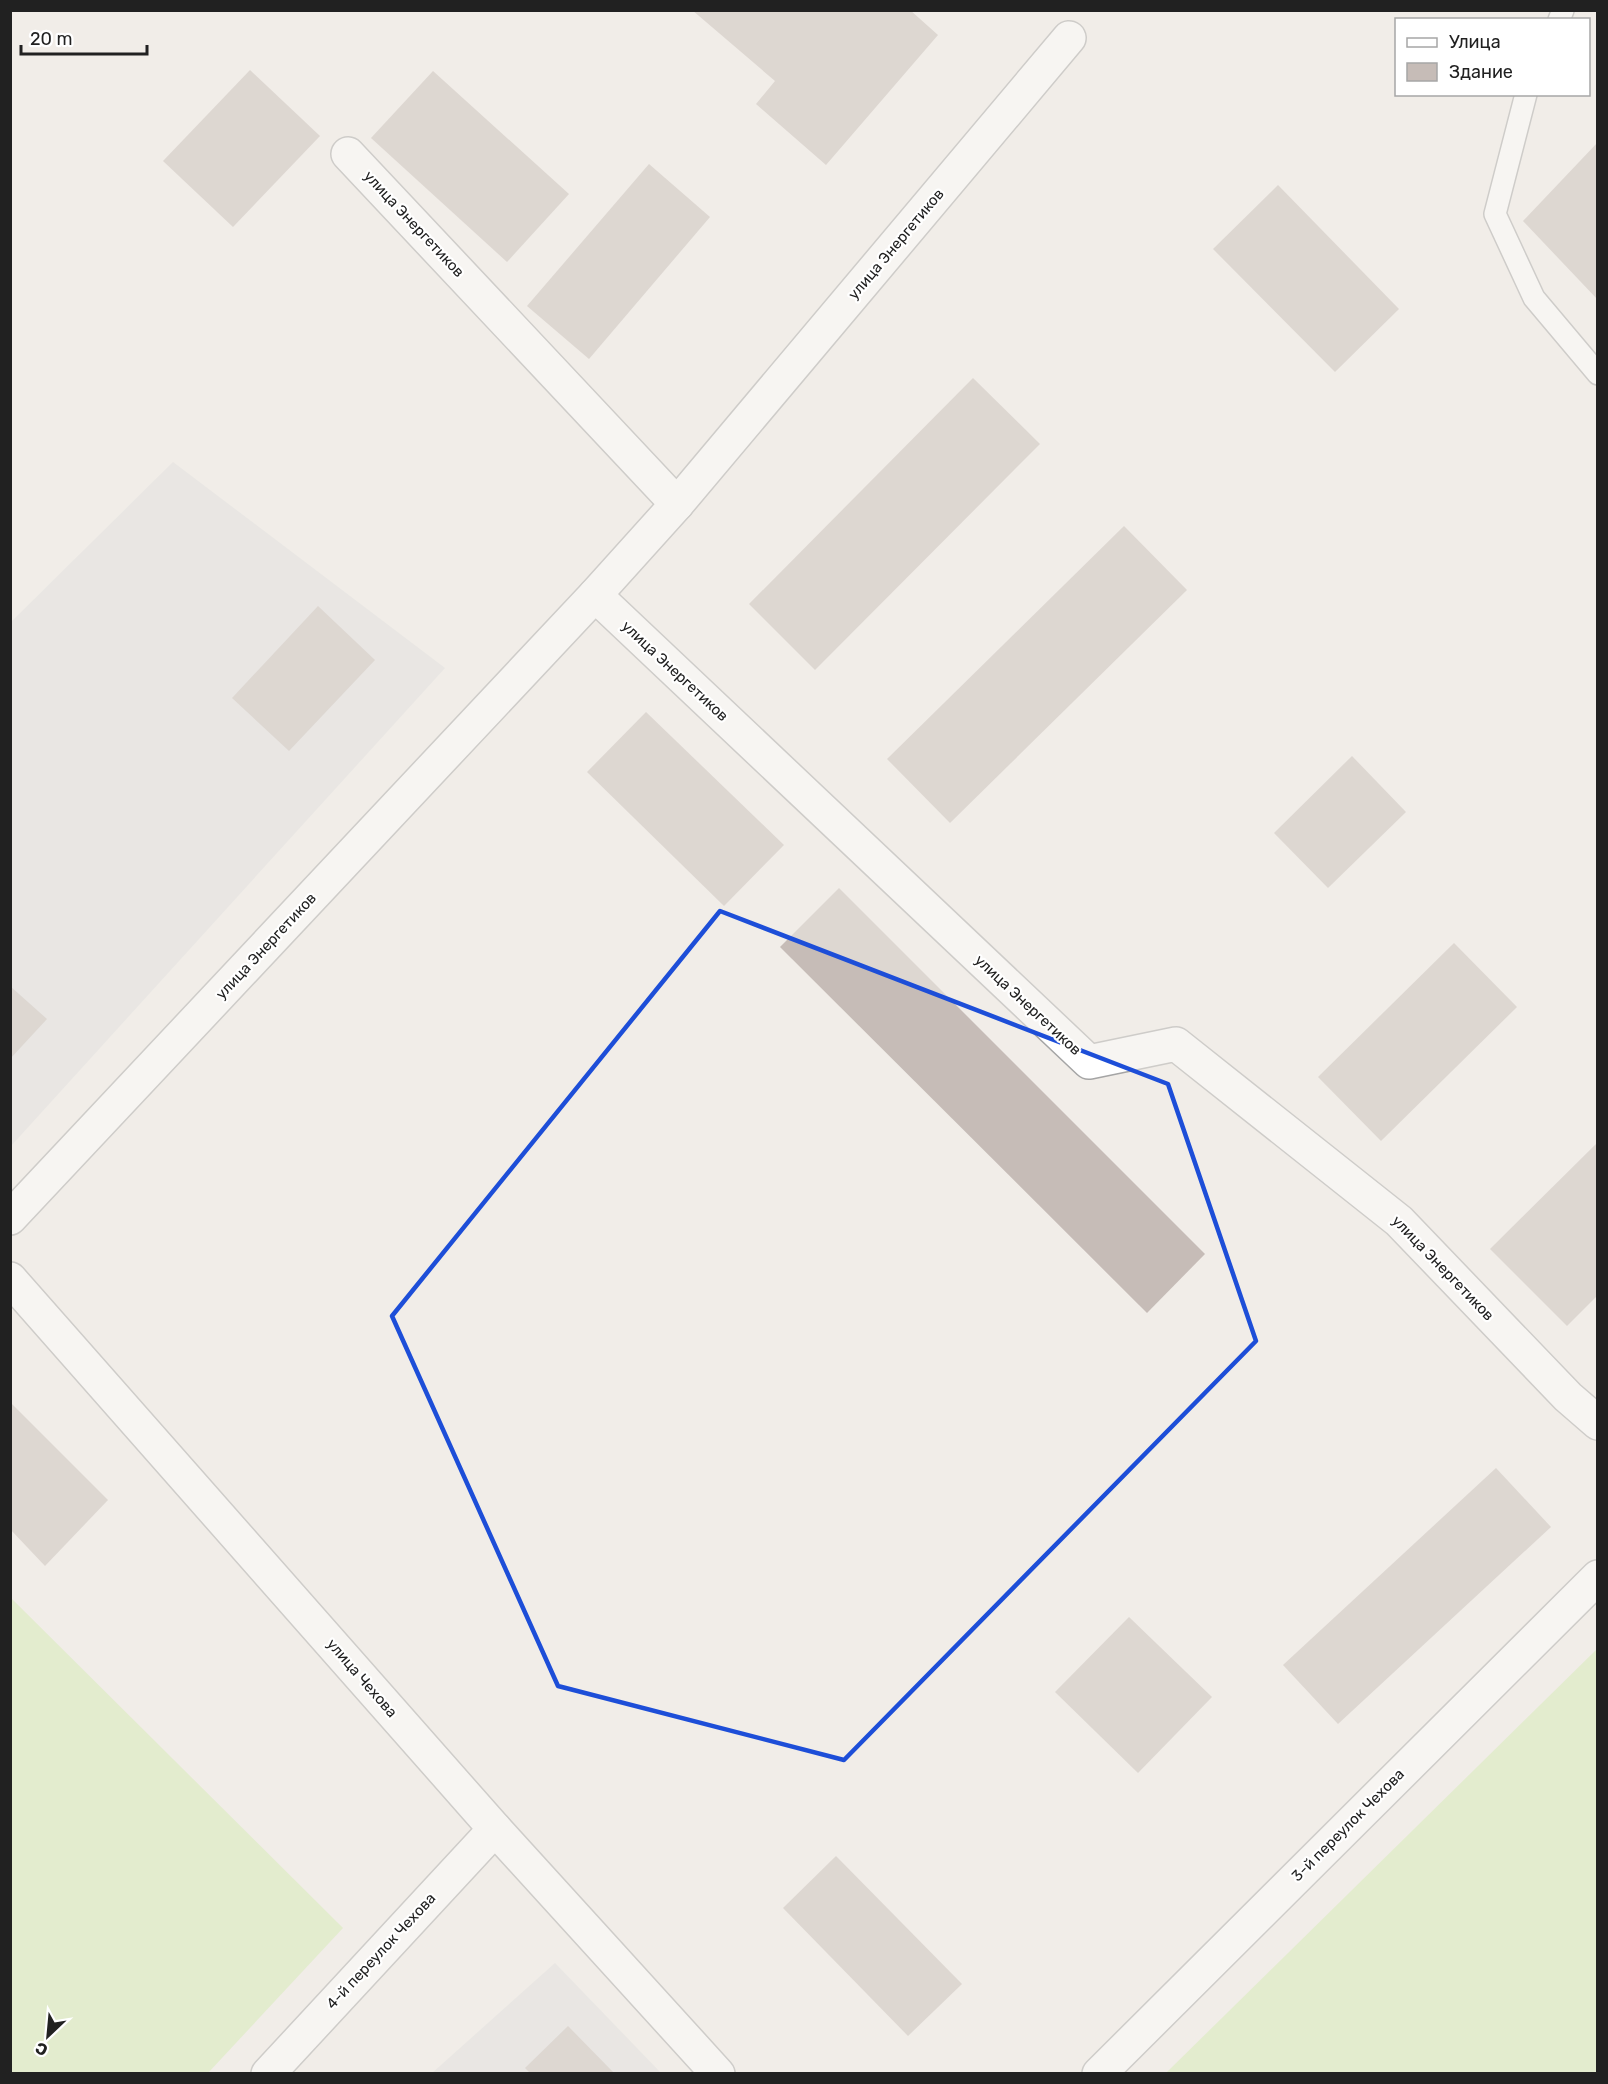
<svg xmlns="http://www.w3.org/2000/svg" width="1608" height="2084" viewBox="0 0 1608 2084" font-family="Rubik,sans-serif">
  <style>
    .residential { fill: #dfdede }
    .grass { fill: #d2eaaf }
    .building { fill: #c6bcb7 }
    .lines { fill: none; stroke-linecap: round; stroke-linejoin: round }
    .lane-casing { stroke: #a5a5a5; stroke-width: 24 }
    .street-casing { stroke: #a5a5a5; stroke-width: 36 }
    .lane { stroke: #fff; stroke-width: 21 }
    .street { stroke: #fff; stroke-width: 33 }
    .marked { fill: none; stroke: #1d4ed8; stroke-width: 4.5; stroke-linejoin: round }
    .labels { text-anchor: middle; stroke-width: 4.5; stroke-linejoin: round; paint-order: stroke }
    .street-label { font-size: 15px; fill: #212121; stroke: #fff }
  </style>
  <rect width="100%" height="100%" fill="#f1ede8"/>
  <g class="residential">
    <path d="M173 462 445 668 11 1146V622Z"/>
    <path d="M555 1963 661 2073 431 2074Z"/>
  </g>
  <g class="grass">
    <path d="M10 1597 343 1928 208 2073H11Z"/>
    <path d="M1597 1649V2073H1166Z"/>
  </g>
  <g class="building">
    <path d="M692 10H910L938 35 826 165 756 104 775 81Z"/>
    <path d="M250 70 320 136 233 227 163 161Z"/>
    <path d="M433 71 569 194 507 262 371 138Z"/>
    <path d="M1598 142V300L1523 221Z"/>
    <path d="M649 164 710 217 589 359 527 306Z"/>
    <path d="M1278 185 1399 309 1335 372 1213 249Z"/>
    <path d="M973 378 1040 444 815 670 749 604Z"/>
    <path d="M1124 526 1187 590 950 823 887 759Z"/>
    <path d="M318 606 375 660 289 751 232 698Z"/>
    <path d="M646 712 784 845 724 906 587 772Z"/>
    <path d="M1352 756 1406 812 1328 888 1274 833Z"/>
    <path d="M839 888 1205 1254 1147 1313 780 947Z"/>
    <path d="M1454 943 1517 1007 1381 1141 1318 1077Z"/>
    <path d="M10 986 47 1019 10 1059Z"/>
    <path d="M1598 1142V1295L1567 1326 1490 1249Z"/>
    <path d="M10 1402 108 1500 45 1566 10 1529Z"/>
    <path d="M1496 1468 1551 1527 1338 1724 1283 1665Z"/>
    <path d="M1129 1617 1212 1697 1138 1773 1055 1692Z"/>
    <path d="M836 1856 962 1984 908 2036 783 1908Z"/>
    <path d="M568 2026 615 2074H531L525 2068Z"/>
  </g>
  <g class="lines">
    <defs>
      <g id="lane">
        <path d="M1559 20 1563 10"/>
        <path d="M1526 94 1495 214 1534 298 1598 374"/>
      </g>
      <g id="street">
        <path d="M348 154 677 504"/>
        <path d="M595 595 1089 1062 1176 1044 1399 1221 1568 1397 1598 1423"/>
        <path d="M10 1218 595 595 677 504 1069 38"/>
        <path d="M10 1279 495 1829 718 2074"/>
        <path d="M268 2074 495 1829"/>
        <path d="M1099 2074 1598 1577"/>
      </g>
    </defs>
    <use href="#lane" class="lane-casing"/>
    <use href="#street" class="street-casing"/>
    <use href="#lane" class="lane"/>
    <use href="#street" class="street"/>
  </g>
  <path d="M0 0H1608V2084H0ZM720 911 1168 1084 1256 1341 844 1760 558 1686 392 1316Z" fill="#f1ede8" fill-opacity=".55" fill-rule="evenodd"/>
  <path class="marked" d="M720 911 1168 1084 1256 1341 844 1760 558 1686 392 1316Z"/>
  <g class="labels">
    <g class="street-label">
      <text transform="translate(414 224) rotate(47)" y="5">улица Энергетиков</text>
      <text transform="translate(896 244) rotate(-50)" y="5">улица Энергетиков</text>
      <text transform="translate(675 671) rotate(43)" y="5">улица Энергетиков</text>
      <text transform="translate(266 946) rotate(-47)" y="5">улица Энергетиков</text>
      <text transform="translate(1028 1005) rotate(43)" y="5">улица Энергетиков</text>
      <text transform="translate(1443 1268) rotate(46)" y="5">улица Энергетиков</text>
      <text transform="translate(362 1678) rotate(49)" y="5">улица Чехова</text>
      <text transform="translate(1348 1825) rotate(-45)" y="5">3-й переулок Чехова</text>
      <text transform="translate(381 1951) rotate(-47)" y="5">4-й переулок Чехова</text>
    </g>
  </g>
  <rect width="1608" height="2084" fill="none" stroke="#212121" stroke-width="24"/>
  <rect x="1395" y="18" width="195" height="78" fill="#ffffff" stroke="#a6a6a6" stroke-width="1.5"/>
  <rect x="1407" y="38" width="30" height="9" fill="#ffffff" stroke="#a6a6a6" stroke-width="1.5"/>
  <text x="1449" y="48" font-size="18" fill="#212121">Улица</text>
  <rect x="1407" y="63" width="30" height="18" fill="#c6bcb7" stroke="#a6a6a6" stroke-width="1.5"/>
  <text x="1449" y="78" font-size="18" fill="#212121">Здание</text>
  <g transform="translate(48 2036) rotate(206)" stroke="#ffffff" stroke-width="4.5" paint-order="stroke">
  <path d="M0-4.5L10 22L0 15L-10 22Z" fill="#212121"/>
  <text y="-9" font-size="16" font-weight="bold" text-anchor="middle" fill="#212121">С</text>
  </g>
  <path d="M21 45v9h126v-9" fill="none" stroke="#212121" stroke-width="3"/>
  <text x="30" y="45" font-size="18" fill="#212121" stroke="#ffffff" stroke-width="4.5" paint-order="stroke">20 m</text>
</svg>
